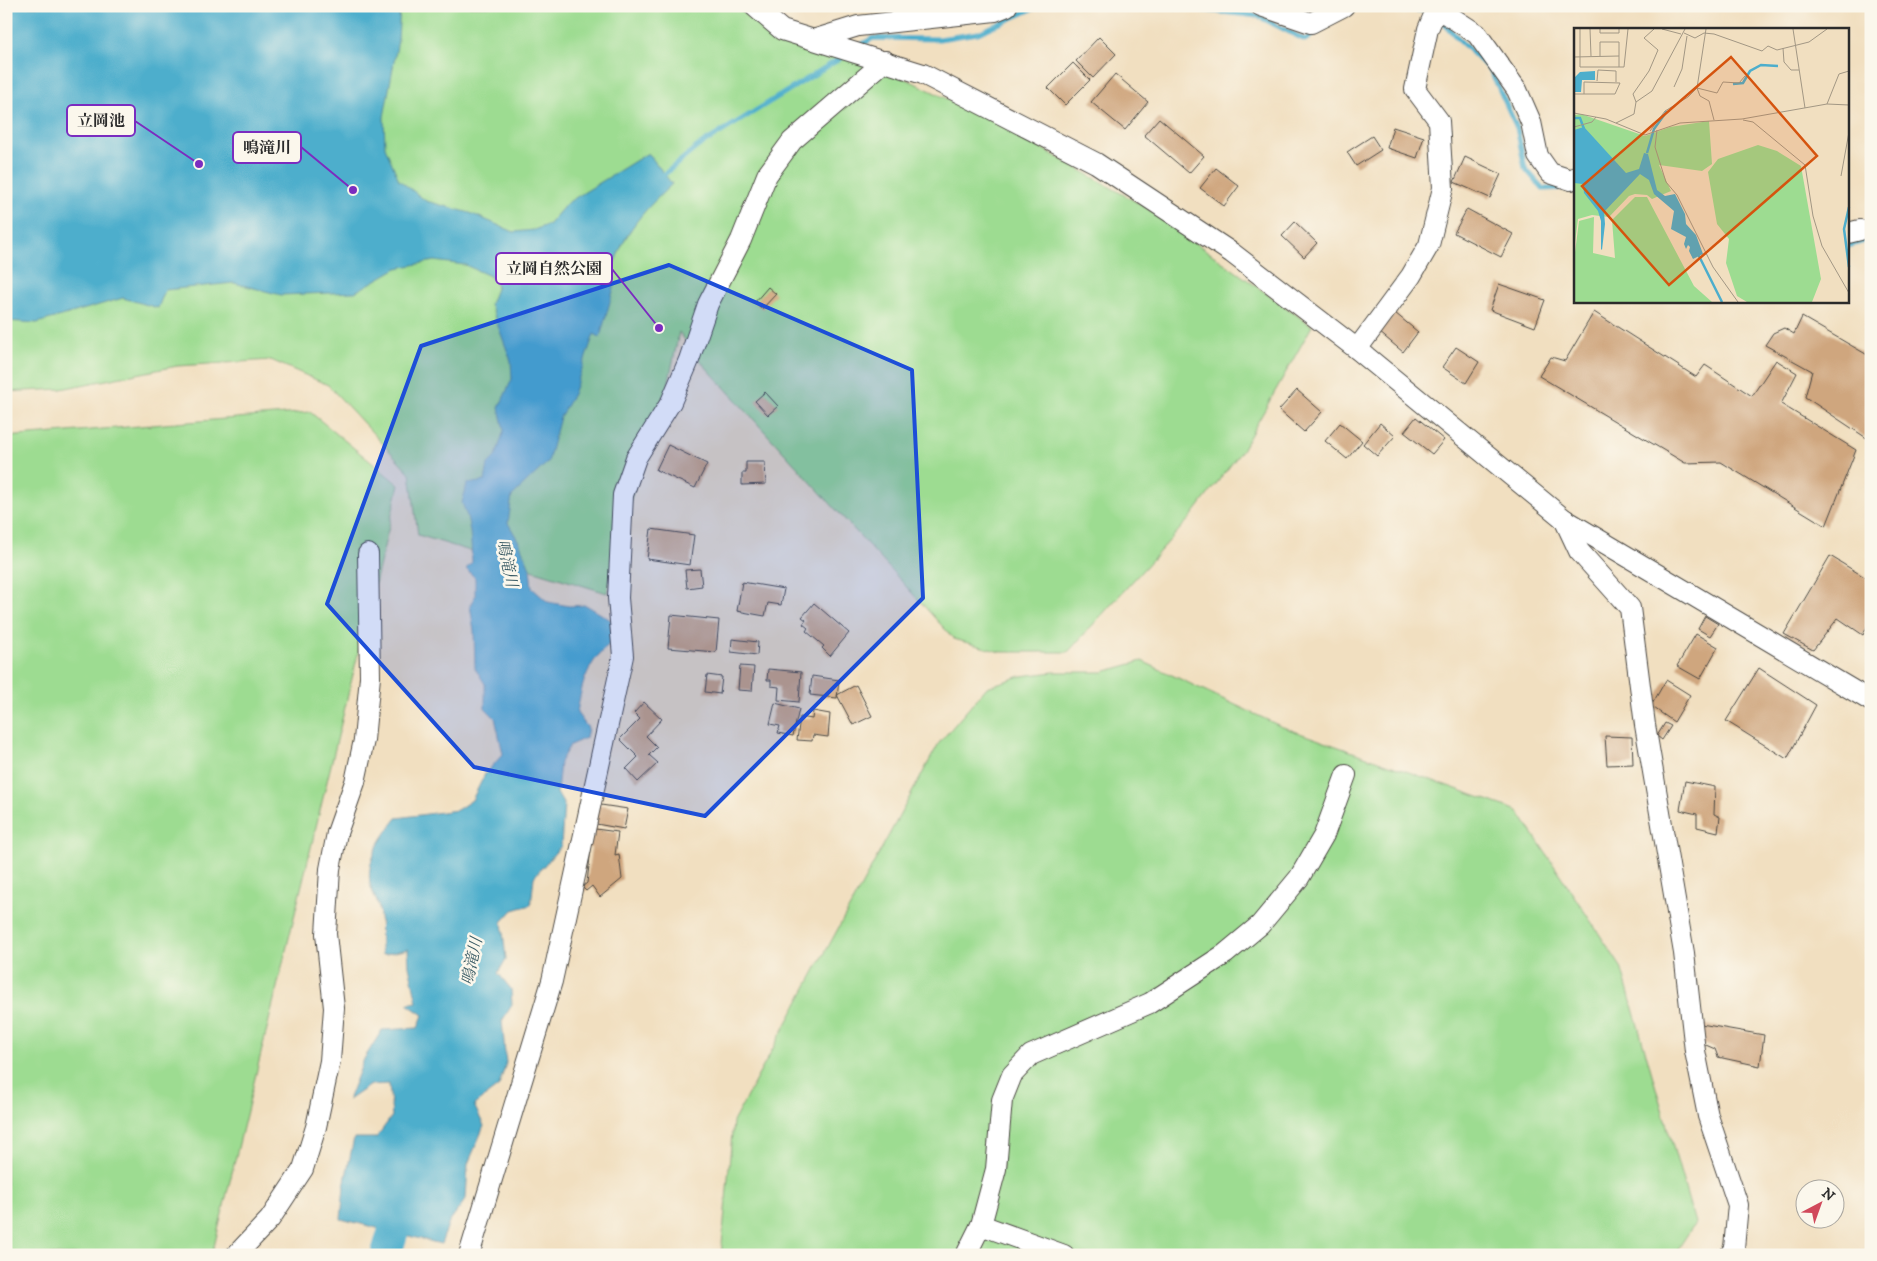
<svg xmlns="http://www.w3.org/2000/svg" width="1877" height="1261" viewBox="0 0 1877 1261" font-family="'IM FELL DW Pica','Noto Serif JP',serif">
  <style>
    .green { fill: #9ddc91; stroke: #64845e }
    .water { fill: #4daecc; stroke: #3c6c7c }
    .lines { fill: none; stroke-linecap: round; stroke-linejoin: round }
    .stream { stroke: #4daecc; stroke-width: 5 }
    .river { stroke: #4daecc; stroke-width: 31 }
    .building { fill: #cfa67e }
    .minor-casing { stroke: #494641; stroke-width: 22 }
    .minor { stroke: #fff; stroke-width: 20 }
    .marked { fill: #1d4ed8; fill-opacity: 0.2; stroke: #1d4ed8; stroke-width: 4; stroke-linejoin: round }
    .labels { text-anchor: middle; stroke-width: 5; stroke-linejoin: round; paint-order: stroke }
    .water-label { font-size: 16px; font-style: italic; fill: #375963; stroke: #fbf7ec }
    .inset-river { fill: none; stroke: #4daecc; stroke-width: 2.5 }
    .inset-road { fill: none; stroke: #a29784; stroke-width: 1 }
    .view { fill: #d5540f; fill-opacity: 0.15; stroke: #d5540f; stroke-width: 2.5 }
    .inset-edge { fill: none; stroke: #2b2b2b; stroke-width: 2.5 }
    .leader { fill: none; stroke: #7b2cbf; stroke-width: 2 }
    .callout-dot { fill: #7b2cbf; stroke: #fbf7ec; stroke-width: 2 }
    .callout { fill: #fbf7ec; stroke: #7b2cbf; stroke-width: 2 }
    .callout-label { font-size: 16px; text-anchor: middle; font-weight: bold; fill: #2b2b2b }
  </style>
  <rect width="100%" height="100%" fill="#fbf7ec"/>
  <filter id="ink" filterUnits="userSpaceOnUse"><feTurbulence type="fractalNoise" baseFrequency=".02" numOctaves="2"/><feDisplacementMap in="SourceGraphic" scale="10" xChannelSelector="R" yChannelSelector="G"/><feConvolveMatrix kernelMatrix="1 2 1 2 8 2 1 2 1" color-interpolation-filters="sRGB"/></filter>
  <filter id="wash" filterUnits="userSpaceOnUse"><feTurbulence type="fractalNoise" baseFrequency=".0096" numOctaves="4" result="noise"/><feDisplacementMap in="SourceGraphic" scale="20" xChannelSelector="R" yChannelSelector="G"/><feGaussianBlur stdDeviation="1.12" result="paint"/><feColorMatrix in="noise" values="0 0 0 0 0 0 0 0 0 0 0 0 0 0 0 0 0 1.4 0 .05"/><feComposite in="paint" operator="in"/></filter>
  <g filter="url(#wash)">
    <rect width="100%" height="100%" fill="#f1dfc0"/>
    <g class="green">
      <path d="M6 6H742L764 29 894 73 997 123 1147 208 1312 326 1242 450 1191 517 1068 652H1000L954 639 704 365 679 332 668 386 651 422 607 593 418 535 410 473 328 385 271 360 177 366 61 389 6 392Z"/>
      <path d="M310 412 399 485 212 1255H6V437Z"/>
      <path d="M1142 661 1280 726 1518 811 1621 967 1695 1223 1674 1255H721L733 1122 939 743 987 687 1021 676 1054 672H1103Z"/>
    </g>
    <path class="water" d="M400 6 398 40 384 117 385 147 399 180 426 201 470 213 514 232 534 230 549 224 567 203 648 153 672 184C636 218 624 233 608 281L615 284 600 337 594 334 573 394 560 417 548 462 512 496 508 523 519 542 530 568 532 588 548 602 569 606 586 605 611 620 612 642C587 663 582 682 577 713L588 728 586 738 570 745 560 762 557 793 564 805 561 846 534 877 531 905 513 910 502 922 506 959 498 973 511 989 512 1005 502 1021 506 1063 499 1086 474 1105 484 1126 468 1164 466 1199 449 1222 441 1244 341 1219 344 1186 354 1138H376L392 1116 389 1084 370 1085 348 1100 364 1059 382 1030 418 1028 423 1015 407 1004 417 1002 409 966 408 949 382 955C379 939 382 925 379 909 378 901 372 893 370 884 366 859 382 837 397 818L457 810 472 800 485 774 503 754 495 718 485 708V684L475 668 474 631 470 605 475 596V578L466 569 472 562C471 542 471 522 462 503L467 484 485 481 488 464 496 456 504 430 499 408 512 379 511 361 490 304 497 286 490 276 465 265 434 261 397 268 355 292 281 295 234 283 165 290 158 308 123 298 37 323 6 321 7 6Z"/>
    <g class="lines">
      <g class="stream">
        <path d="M1167 6 1258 16 1305 40 1325 26"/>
        <path d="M1382 6 1428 11"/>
        <path d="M1349 11 1360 6"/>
        <path d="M1444 23 1459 40 1491 71 1517 128 1525 168 1543 189 1570 188"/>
        <path d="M858 47 873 38 939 39 978 33 1039 6"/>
        <path d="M660 178 697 147 844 56"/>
        <path d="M1848 246 1871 239"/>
      </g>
      <path class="river" d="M386 1255 405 1192"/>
    </g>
    <g id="blocks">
      <g class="building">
        <path d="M1099 37 1116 54 1093 78 1076 61Z"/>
        <path d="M1073 63 1090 80 1065 105 1048 88Z"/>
        <path d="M1115 74 1148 102 1125 130 1091 102Z"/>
        <path d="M1159 118 1204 156 1189 173 1144 135Z"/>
        <path d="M1393 127 1424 137 1417 158 1387 148Z"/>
        <path d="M1372 136 1381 150 1356 166 1347 152Z"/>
        <path d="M1465 157 1501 174 1490 198 1454 182Z"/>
        <path d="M1216 168 1239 186 1224 206 1200 188Z"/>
        <path d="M1467 209 1513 234 1501 257 1454 233Z"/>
        <path d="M1295 222 1317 243 1304 257 1282 236Z"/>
        <path d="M1499 284 1545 300 1535 327 1490 310Z"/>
        <path d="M768 287 776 294 762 309 755 302Z"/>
        <path d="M1594 312 1696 377 1705 365 1752 396 1776 360 1797 373 1781 404 1856 450 1826 526 1721 462 1685 463 1539 376 1551 357 1565 361Z"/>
        <path d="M1395 313 1418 332 1403 352 1379 332Z"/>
        <path d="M1802 317 1871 357V441L1805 397 1812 371 1765 345 1773 333 1784 328 1794 334Z"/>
        <path d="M1456 347 1479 362 1466 383 1442 367Z"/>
        <path d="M1297 390 1322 412 1304 432 1279 410Z"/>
        <path d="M765 392 778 406 768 415 755 401Z"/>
        <path d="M1416 417 1444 440 1432 454 1404 432Z"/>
        <path d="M1340 423 1362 441 1347 459 1325 441Z"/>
        <path d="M1380 423 1395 436 1377 456 1363 444Z"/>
        <path d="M668 445 707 464 695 488 656 470Z"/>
        <path d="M746 462H765L766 484 742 485V473H746Z"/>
        <path d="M651 529 694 535 690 565 647 559Z"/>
        <path d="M1830 556 1871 581V619L1863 635 1838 618 1813 650 1784 634Z"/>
        <path d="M700 569 702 586 687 588 685 570Z"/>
        <path d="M742 582 784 589 781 605 768 603 765 616 737 611Z"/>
        <path d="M814 603 849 633 830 656 822 648 824 646 806 631 808 628 803 624 806 620 802 617Z"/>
        <path d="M671 615 719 620 716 652 668 648Z"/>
        <path d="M1705 616 1718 624 1710 636 1698 629Z"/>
        <path d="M1696 634 1718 647 1700 679 1677 666Z"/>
        <path d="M732 639 758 642 757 655 731 652Z"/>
        <path d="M740 666 754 667 752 691 738 690Z"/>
        <path d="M1759 668 1816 705 1787 759 1726 721Z"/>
        <path d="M768 669 801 672 799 702 778 700 779 687 771 686V680H767Z"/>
        <path d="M707 675 722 677 720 694 705 692Z"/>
        <path d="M812 676 839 680 837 698 810 695Z"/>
        <path d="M1666 680 1690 695 1674 722 1651 706Z"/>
        <path d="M856 685 872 716 853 725 837 695Z"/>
        <path d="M644 702 662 719 646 736 657 747 649 755 658 763 638 782 626 769 638 757 620 739 640 719 634 713Z"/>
        <path d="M775 703 799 709 793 736 778 733 780 726 770 724Z"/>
        <path d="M813 711 830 714 828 737 813 735 812 741 797 740 800 717 812 719Z"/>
        <path d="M1665 723 1671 726 1662 740 1657 736Z"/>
        <path d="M1605 736 1632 737 1633 764 1607 765Z"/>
        <path d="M1685 781 1715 787 1714 814 1720 817 1718 832 1697 827V814L1680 810Z"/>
        <path d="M594 804 628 809 624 829 591 823Z"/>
        <path d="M580 827 618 832 615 855 619 854 622 879 600 897 592 886 586 891 582 887 587 883 591 848 578 846Z"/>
        <path d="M1701 1024 1764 1035 1760 1066 1718 1057 1715 1049 1699 1042Z"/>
      </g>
    </g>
  </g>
  <g filter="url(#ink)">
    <use href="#blocks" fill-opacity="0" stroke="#494641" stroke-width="1"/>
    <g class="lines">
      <defs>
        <g id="minor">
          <path d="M754 6 782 30 923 74 1096 163 1232 253 1357 349 1564 519 1871 701"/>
          <path d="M1261 6 1311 23 1344 6"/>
          <path d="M1439 6 1437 8 1477 34 1517 90 1531 122 1538 156 1550 173 1571 180 1576 177"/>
          <path d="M816 39 858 26 995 11 1007 6"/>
          <path d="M1848 233 1860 230"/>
          <path d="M1357 349 1411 276 1429 245 1443 188 1439 121 1415 89 1428 29 1437 8 1432 6"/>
          <path d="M1564 519 1579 551 1630 608 1645 725 1684 953 1695 1051 1708 1116 1738 1205 1734 1248 1730 1255"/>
          <path d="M981 1225 1064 1255"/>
          <path d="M236 1255 270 1219 303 1169 316 1127 330 1061 334 1008 326 934 330 869 337 833 355 782 364 740 370 677 368 554"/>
          <path d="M469 1255 552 981 623 656 618 598 623 495 636 458 671 402 689 360 708 304 741 240 767 175 792 141 885 61"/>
          <path d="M966 1255 981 1225 996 1169 1002 1100 1012 1075 1031 1055 1150 1003 1225 954 1260 925 1299 878 1324 835 1346 775"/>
        </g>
      </defs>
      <use href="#minor" class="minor-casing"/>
      <use href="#minor" class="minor"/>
    </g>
  </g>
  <path class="marked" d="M669 265 912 370 923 598 705 816 474 767 327 604 421 346Z"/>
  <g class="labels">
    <g class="water-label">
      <text transform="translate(508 563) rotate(78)" y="6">鳴滝川</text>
      <text transform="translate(471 961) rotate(-78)" y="6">鳴滝川</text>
    </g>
  </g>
  <g transform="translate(1574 28)">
    <rect width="275" height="275" fill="#f1dfc0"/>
    <path d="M7 86 71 108 96 99 135 93 138 136 128 143 85 137 97 163 78 171 73 167 61 166 55 168 35 189 18 187 4 191 0 222V87ZM184 117 203 123 227 138 247 251 238 274H173L163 268 152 235 155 211 143 196 134 144 144 131ZM61 169H73L120 258 138 274H0V232L5 193 20 189 19 225 41 230 38 192Z" fill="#9ddc91"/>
    <path d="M21 43V52H8L7 64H0V50L6 44ZM10 99 52 145 65 141 70 125 74 126 83 162 91 168 101 166 111 186 112 196 122 207 129 226 119 231 115 223 116 219 114 217 112 221 110 216 112 209 97 201 100 183 80 166 75 152 66 146 30 184 31 196 28 222 27 221V193L24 183 10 165 9 156 0 155V102Z" fill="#4daecc"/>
    <path class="inset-river" d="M159 56 169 55 176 43 187 37 204 38M0 90H6L10 101M73 125 80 101 93 83M275 179 270 201 275 239M123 224 148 274"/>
    <path class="inset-road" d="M6 1V39H50L54 1M16 1 17 28M26 1V5H45V1M88 1 107 6M132 1 123 60 143 65 149 54 165 55 171 48M219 1 231 80M110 5 121 10 130 5 140 6 188 23 194 18 203 22 235 14 253 1M209 20 210 34 217 42H225M26 28V14H45V39M0 29 45 28M23 53 24 42 42 43V54M100 59 108 41 113 8M0 66H41L46 55 10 54V66M62 74 59 66 75 43 84 22 70 10 80 1M253 76 265 46 275 43M0 85 32 91 71 107 106 95 168 91 253 76 275 77M169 92 179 94 231 137 239 188 248 218 275 265M42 95 60 86 62 74 78 63 111 1M0 99 18 94 22 89M83 102 81 119 92 154 103 167 139 239 164 274M76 103 91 83 114 69 123 60 126 68 135 73 140 92M267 148 275 104M275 195V233"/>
    <path class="view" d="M157 29 243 128 95 257 8 158Z"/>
    <rect width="275" height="275" class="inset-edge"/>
  </g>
  <path class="leader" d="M199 164L135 121M353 190L301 147M659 328L612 269"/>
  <g class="callout-dot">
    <circle cx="199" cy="164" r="5"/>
    <circle cx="353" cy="190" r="5"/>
    <circle cx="659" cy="328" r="5"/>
  </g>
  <g class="callout">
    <rect x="67" y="105" width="68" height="31" rx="5"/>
    <rect x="233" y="132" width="68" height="31" rx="5"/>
    <rect x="496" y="253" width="116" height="31" rx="5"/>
  </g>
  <g class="callout-label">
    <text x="101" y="126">立岡池</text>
    <text x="267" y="153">鳴滝川</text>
    <text x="554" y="274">立岡自然公園</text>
  </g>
  <rect width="1877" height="1261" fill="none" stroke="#fbf7ec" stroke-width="25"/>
  <g transform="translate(1820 1204) rotate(41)"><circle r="24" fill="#fbf7ec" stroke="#a8a59f"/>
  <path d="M0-4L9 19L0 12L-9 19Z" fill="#d1495b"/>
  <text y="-8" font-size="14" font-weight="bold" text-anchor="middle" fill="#2b2b2b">N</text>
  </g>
</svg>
